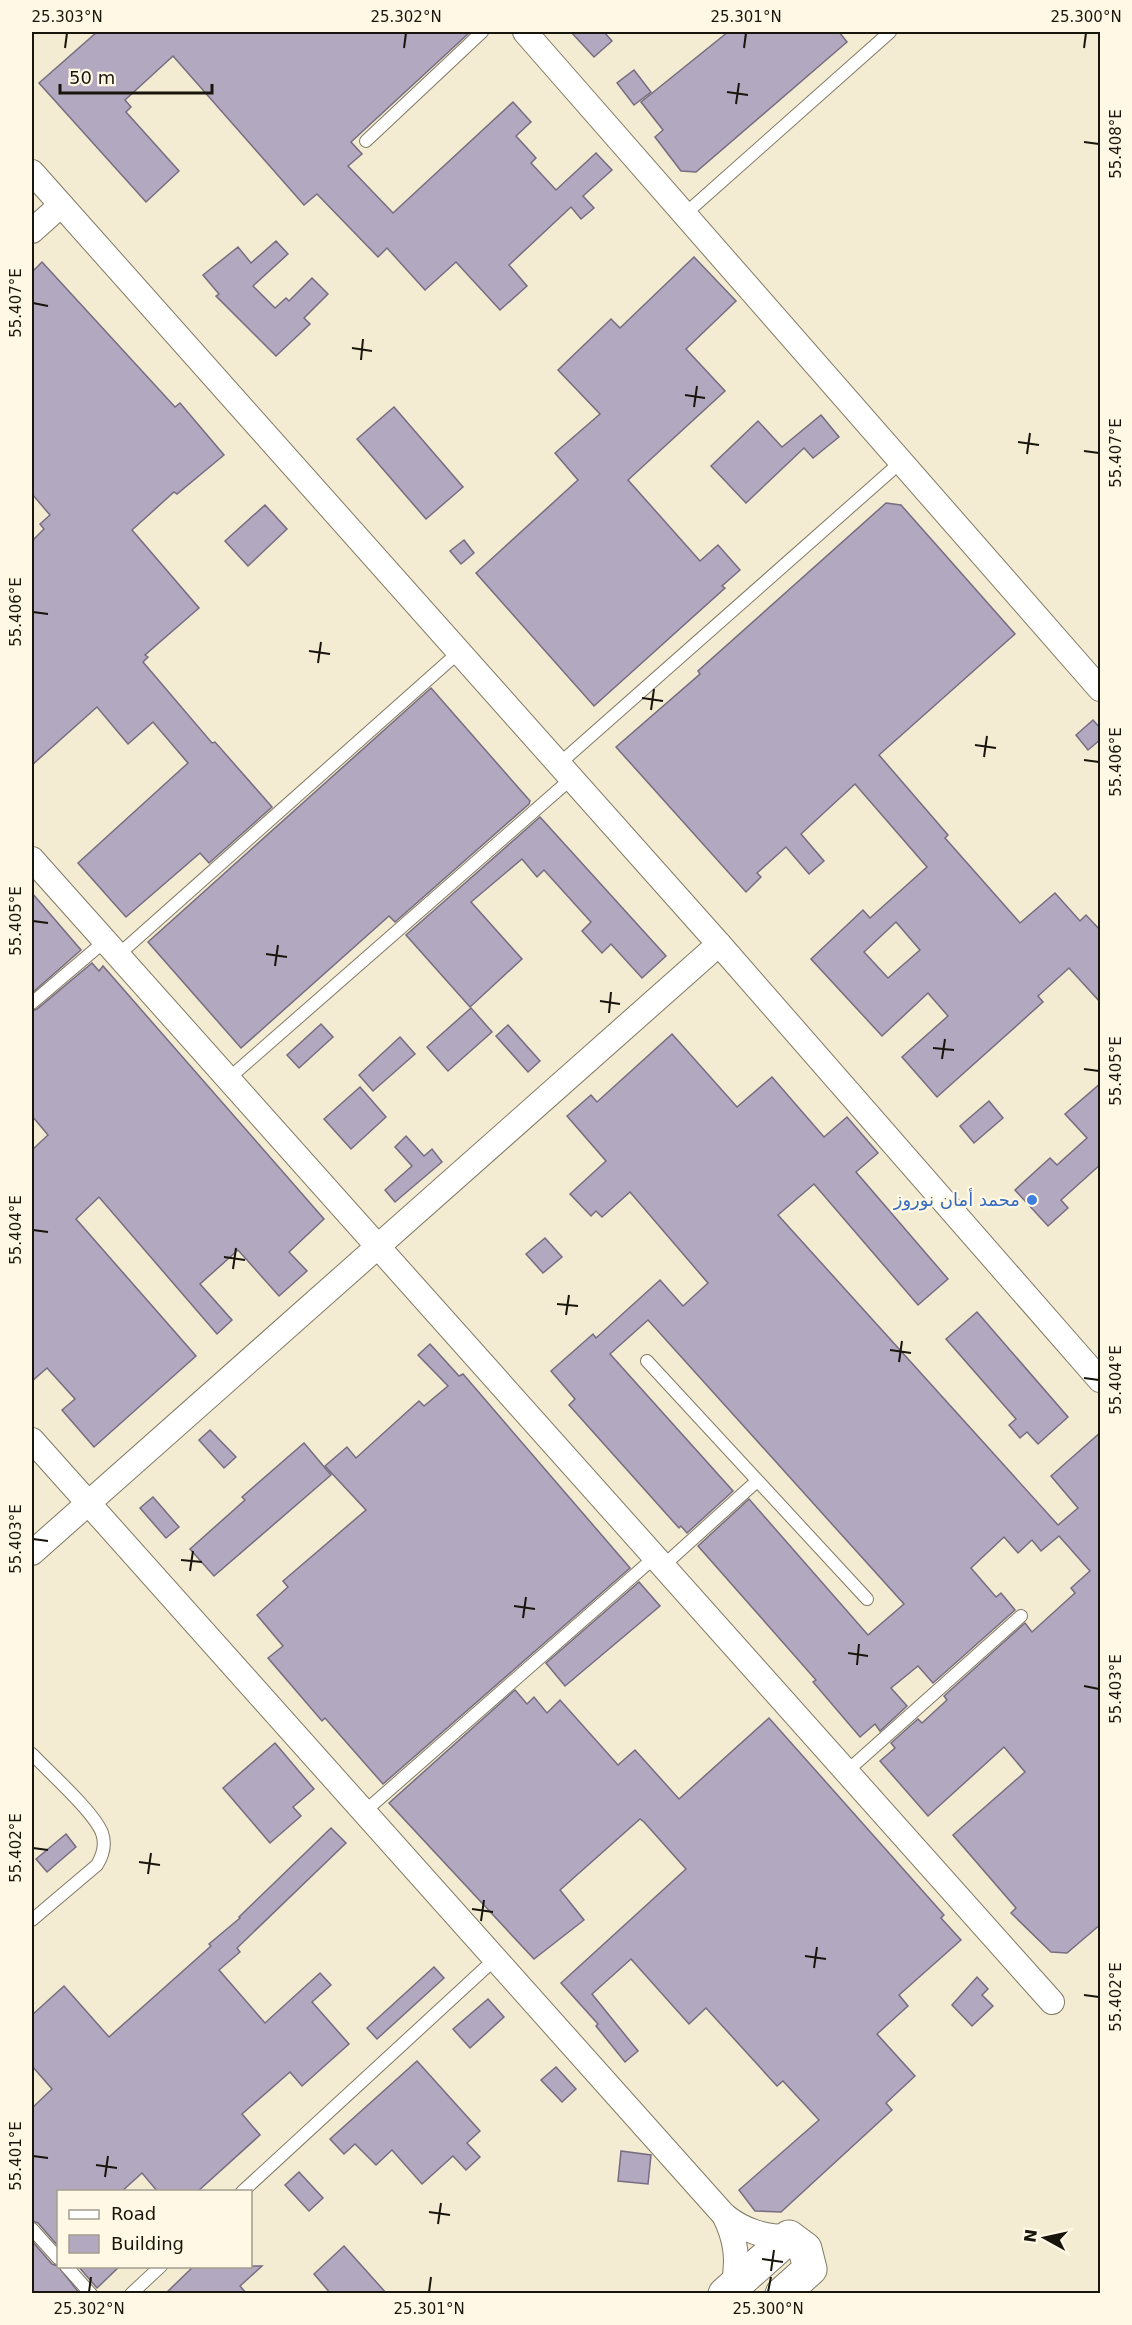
<svg xmlns="http://www.w3.org/2000/svg" width="1132" height="2325" viewBox="0 0 1132 2325" font-family="'DejaVu Sans','Noto Naskh Arabic',sans-serif">
  <style>
    .building { fill: #b2a8bf; stroke: #766d81; stroke-width: 1.5; fill-rule: evenodd }
    .lines { fill: none; stroke-linecap: round; stroke-linejoin: round }
    .lane-casing { stroke: #817963; stroke-width: 14 }
    .street-casing { stroke: #817963; stroke-width: 26 }
    .primary-casing { stroke: #817963; stroke-width: 35 }
    .lane { stroke: #fff; stroke-width: 12 }
    .street { stroke: #fff; stroke-width: 24 }
    .primary { stroke: #fff; stroke-width: 33 }
    .ticks { fill: none; stroke: #18150c; stroke-width: 2 }
    .shop-dot { fill: #3f7fe0; stroke: #fff8e4; stroke-width: 2 }
    .labels { text-anchor: middle; stroke-width: 4.5; stroke-linejoin: round; paint-order: stroke }
    .shop-label { font-size: 18px; fill: #366cbe; stroke: #fff8e4; text-anchor: end }
    .neatline { fill: none; stroke: #18150c; stroke-width: 2 }
    .ticks-label { font-size: 15px; text-anchor: middle; fill: #18150c }
  </style>
  <rect width="100%" height="100%" fill="#f3ebd2"/>
  <g class="building">
    <path d="M97 32H470L351 142 362 154 348 166 393 213 513 102 531 122 516 136 536 158 531 163 556 190 596 153 612 170 583 196 594 208 581 219 571 207 509 265 527 286 500 310 456 262 425 290 387 248 378 257 317 194 304 205 173 56 125 100 131 107 126 112 179 171 146 202 39 83Z"/>
    <path d="M571 32H604L612 41 594 57Z"/>
    <path d="M728 32H839L847 42 696 172 681 171 655 137 663 130 641 102Z"/>
    <path d="M634 70 651 92 634 105 617 83Z"/>
    <path d="M276 241 288 254 253 286 275 308 286 298 289 301 312 278 328 294 304 318 310 324 276 356 216 296 219 294 203 275 238 247 251 263Z"/>
    <path d="M694 257 736 301 686 349 725 391 628 480 700 561 718 545 740 570 722 586 725 588 594 706 476 573 578 480 555 453 600 414 558 370 611 319 620 328Z"/>
    <path d="M42 262 175 407 180 403 224 455 177 494 174 492 132 530 199 608 145 655 148 657 143 662 212 743 215 742 272 807 209 863 200 853 126 917 78 863 188 763 153 722 128 744 97 707 32 765V541L44 529 40 524 50 515 32 494V272Z"/>
    <path d="M394 407 463 487 426 519 357 439Z"/>
    <path d="M821 415 839 437 813 458 804 448 746 503 711 466 758 421 782 447Z"/>
    <path d="M886 503 901 505 1015 634 879 755 948 835 945 838 1020 923 1055 893 1080 921 1086 915 1101 931V1003L1069 968 1038 996 1043 1002 937 1097 902 1057 948 1016 928 993 882 1036 811 959 863 910 870 918 927 867 855 784 801 834 824 861 809 874 786 847 757 873 761 877 746 892 616 747 700 674 698 671ZM896 922 920 950 888 978 864 952Z"/>
    <path d="M265 505 287 529 248 566 225 541Z"/>
    <path d="M464 540 474 553 461 564 450 551Z"/>
    <path d="M431 688 530 801 529 804 395 922 389 916 241 1048 148 942Z"/>
    <path d="M1093 720 1101 729V739L1088 750 1076 735Z"/>
    <path d="M540 817 666 956 642 978 611 944 602 953 582 931 591 922 544 870 537 877 522 859 471 902 522 959 470 1007 406 935Z"/>
    <path d="M32 893 81 950 32 993Z"/>
    <path d="M92 963 99 971 103 966 324 1219 289 1252 307 1271 279 1296 238 1250 200 1284 232 1320 217 1334 99 1197 76 1219 196 1356 94 1447 62 1410 75 1399 47 1368 32 1381V1150L48 1135 32 1116V1011L37 1009Z"/>
    <path d="M471 1008 492 1032 448 1071 427 1047Z"/>
    <path d="M321 1024 333 1037 299 1068 287 1055Z"/>
    <path d="M508 1025 540 1061 528 1072 496 1036Z"/>
    <path d="M672 1034 737 1107 772 1077 824 1137 847 1117 878 1153 856 1172 948 1279 918 1305 814 1184 778 1215 1058 1525 1078 1508 1051 1476 1101 1432V1924L1067 1953 1051 1952 1011 1913 1016 1908 953 1835 1025 1772 1004 1747 928 1816 880 1761 895 1748 891 1743 918 1719 922 1723 947 1700 944 1696 1025 1623 1032 1632 1075 1593 1071 1588 1090 1571 1059 1536 1041 1551 1032 1540 1018 1553 1004 1537 971 1568 996 1597 1001 1593 1015 1610 933 1683 918 1666 891 1688 907 1706 880 1731 875 1724 860 1737 813 1682 816 1680 698 1546 749 1499 868 1635 904 1604 648 1320 610 1354 733 1491 687 1533 681 1526 679 1528 569 1405 575 1399 551 1371 593 1334 596 1338 660 1280 683 1306 708 1283 630 1192 602 1217 596 1211 591 1216 570 1194 606 1161 567 1116 591 1095 597 1102Z"/>
    <path d="M400 1037 415 1054 373 1091 359 1075Z"/>
    <path d="M1101 1083V1164L1061 1200 1068 1208 1048 1226 1015 1190 1050 1158 1057 1165 1087 1138 1065 1114Z"/>
    <path d="M360 1087 386 1117 351 1149 324 1119Z"/>
    <path d="M989 1101 1003 1118 974 1143 960 1126Z"/>
    <path d="M406 1136 424 1156 432 1149 442 1162 395 1202 385 1190 412 1166 395 1147Z"/>
    <path d="M545 1238 562 1257 543 1273 526 1254Z"/>
    <path d="M977 1312 1068 1417 1038 1444 1027 1432 1020 1438 1009 1425 1016 1419 946 1339Z"/>
    <path d="M430 1344 459 1376 463 1374 630 1568 383 1784 325 1718 322 1721 268 1658 283 1646 257 1615 288 1587 283 1581 366 1510 325 1466 347 1447 356 1458 419 1401 424 1406 448 1386 418 1355Z"/>
    <path d="M210 1430 236 1457 224 1468 199 1440Z"/>
    <path d="M304 1443 331 1475 214 1576 190 1549 245 1500 242 1497Z"/>
    <path d="M153 1497 179 1527 166 1538 140 1508Z"/>
    <path d="M639 1582 660 1606 565 1686 546 1663Z"/>
    <path d="M515 1690 527 1704 534 1697 547 1713 560 1700 618 1765 635 1750 679 1799 769 1718 944 1915 941 1918 961 1940 899 1995 908 2006 877 2034 915 2076 886 2103 892 2110 781 2212 755 2211 739 2190 819 2120 783 2081 777 2086 706 2008 689 2024 631 1959 592 1994 638 2051 625 2062 596 2026 598 2024 561 1983 686 1869 644 1822 640 1819 560 1890 584 1920 534 1959 389 1803Z"/>
    <path d="M275 1743 314 1789 293 1807 301 1816 270 1843 223 1788Z"/>
    <path d="M331 1828 346 1843 237 1948 240 1952 219 1970 265 2023 320 1973 331 1985 312 2002 349 2044 302 2086 290 2072 242 2114 260 2135 197 2192H158L142 2173 121 2192H58V2246L38 2223 32 2221V2108L52 2089 32 2066V2015L64 1986 109 2037 211 1946 209 1944 240 1918 239 1917Z"/>
    <path d="M66 1834 76 1847 47 1872 36 1859Z"/>
    <path d="M434 1967 444 1978 377 2039 367 2028Z"/>
    <path d="M977 1977 988 1989 982 1995 993 2006 972 2026 952 2005Z"/>
    <path d="M488 1999 504 2017 470 2048 453 2029Z"/>
    <path d="M417 2061 480 2131 467 2143 480 2157 466 2170 453 2156 422 2184 392 2150 376 2165 355 2144 344 2154 330 2139Z"/>
    <path d="M556 2067 576 2089 562 2102 541 2080Z"/>
    <path d="M621 2151 651 2155 648 2184 618 2181Z"/>
    <path d="M299 2172 323 2198 309 2211 285 2185Z"/>
    <path d="M32 2241 52 2264 58 2266 80 2294H32Z"/>
    <path d="M344 2246 387 2294H331L314 2274Z"/>
    <path d="M78 2266H120L97 2288Z"/>
    <path d="M194 2266H262L240 2286 247 2294H165Z"/>
  </g>
  <g class="lines">
    <defs>
      <g id="lane">
        <path d="M366 141 482 32"/>
        <path d="M685 214 890 32"/>
        <path d="M559 764 902 461"/>
        <path d="M117 956 459 652"/>
        <path d="M32 1003 105 941"/>
        <path d="M228 1079 572 778"/>
        <path d="M647 1361 867 1599"/>
        <path d="M663 1566 757 1481"/>
        <path d="M32 1754C49 1772 94 1812 102 1833 106 1844 103 1855 97 1865L32 1920"/>
        <path d="M846 1772 1021 1616"/>
        <path d="M364 1812 655 1557"/>
        <path d="M242 2192 495 1959"/>
        <path d="M32 2229 58 2258"/>
        <path d="M66 2266 91 2294"/>
        <path d="M131 2294 161 2266"/>
      </g>
      <g id="street">
        <path d="M525 32 1100 689"/>
        <path d="M32 172 719 944 1100 1380"/>
        <path d="M32 231 61 205"/>
        <path d="M32 859 1052 2002"/>
        <path d="M32 1440 724 2215C744 2231 764 2237 789 2237"/>
        <path d="M32 1553 719 944"/>
        <path d="M724 2215C736 2239 739 2260 733 2287"/>
      </g>
      <path id="primary" d="M725 2294 789 2237 805 2249 810 2269 782 2294"/>
    </defs>
    <use href="#lane" class="lane-casing"/>
    <use href="#street" class="street-casing"/>
    <use href="#primary" class="primary-casing"/>
    <use href="#lane" class="lane"/>
    <use href="#street" class="street"/>
    <use href="#primary" class="primary"/>
  </g>
  <path class="ticks" d="M65 48 67 33M404 48 406 33M744 48 746 33M1084 48 1086 33M727 92 748 95M736 104 739 83M1084 142 1099 144M33 303 48 306M352 348 372 351M361 360 363 339M685 395 705 398M694 407 697 386M1018 442 1039 445M1084 451 1099 453M1027 454 1030 433M33 612 48 614M309 651 330 654M318 663 321 642M642 698 663 701M651 710 654 689M975 745 996 748M984 757 987 736M1084 760 1099 762M33 921 48 923M266 954 287 957M275 966 278 945M600 1001 620 1004M609 1013 611 992M933 1048 954 1050M942 1059 945 1039M1084 1069 1099 1071M33 1230 48 1232M224 1257 245 1260M233 1269 236 1248M557 1304 578 1306M566 1315 569 1295M890 1350 911 1353M899 1362 902 1341M1084 1378 1099 1380M33 1539 48 1541M181 1560 202 1562M190 1571 193 1551M514 1606 535 1609M523 1618 526 1597M848 1653 868 1656M857 1665 859 1644M1084 1686 1099 1689M33 1848 48 1850M139 1862 160 1865M148 1874 151 1853M472 1909 493 1912M481 1921 484 1900M805 1956 826 1959M814 1968 817 1947M1084 1995 1099 1997M33 2156 48 2158M96 2165 117 2168M105 2177 108 2156M429 2212 450 2215M438 2224 441 2203M762 2259 783 2262M771 2271 774 2250M89 2292 91 2277M429 2292 431 2277M768 2292 771 2277"/>
  <circle class="shop-dot" cx="1032" cy="1200" r="6"/>
  <g class="labels">
    <g class="shop-label">
      <text x="1020" y="1206">محمد أمان نوروز</text>
    </g>
  </g>
  <rect width="1132" height="2325" fill="none" stroke="#fff8e4" stroke-width="66"/>
  <rect x="57" y="2190" width="195" height="78" fill="#fff8e4" stroke="#a39d8e" stroke-width="1.5"/>
  <rect x="69" y="2210" width="30" height="9" fill="#ffffff" stroke="#a39d8e" stroke-width="1.5"/>
  <text x="111" y="2220" font-size="18" fill="#18150c">Road</text>
  <rect x="69" y="2235" width="30" height="18" fill="#b2a8bf" stroke="#a39d8e" stroke-width="1.5"/>
  <text x="111" y="2250" font-size="18" fill="#18150c">Building</text>
  <g transform="translate(1045 2238) rotate(278)" stroke="#fff8e4" stroke-width="4.5" paint-order="stroke">
  <path d="M0-4.5L10 22L0 15L-10 22Z" fill="#18150c"/>
  <text y="-9" font-size="16" font-weight="bold" text-anchor="middle" fill="#18150c">N</text>
  </g>
  <path d="M60 84v9h152v-9" fill="none" stroke="#18150c" stroke-width="3"/>
  <text x="69" y="84" font-size="18" fill="#18150c" stroke="#fff8e4" stroke-width="4.5" paint-order="stroke">50 m</text>
  <rect x="33" y="33" width="1066" height="2259" class="neatline"/>
  <g class="ticks-label">
    <text x="67" y="22">25.303°N</text>
    <text x="406" y="22">25.302°N</text>
    <text x="746" y="22">25.301°N</text>
    <text x="1086" y="22">25.300°N</text>
    <text transform="translate(1116 144) rotate(-90)" y="5">55.408°E</text>
    <text transform="translate(16 303) rotate(-90)" y="5">55.407°E</text>
    <text transform="translate(1116 453) rotate(-90)" y="5">55.407°E</text>
    <text transform="translate(16 612) rotate(-90)" y="5">55.406°E</text>
    <text transform="translate(1116 762) rotate(-90)" y="5">55.406°E</text>
    <text transform="translate(16 921) rotate(-90)" y="5">55.405°E</text>
    <text transform="translate(1116 1071) rotate(-90)" y="5">55.405°E</text>
    <text transform="translate(16 1230) rotate(-90)" y="5">55.404°E</text>
    <text transform="translate(1116 1380) rotate(-90)" y="5">55.404°E</text>
    <text transform="translate(16 1539) rotate(-90)" y="5">55.403°E</text>
    <text transform="translate(1116 1689) rotate(-90)" y="5">55.403°E</text>
    <text transform="translate(16 1848) rotate(-90)" y="5">55.402°E</text>
    <text transform="translate(1116 1997) rotate(-90)" y="5">55.402°E</text>
    <text transform="translate(16 2156) rotate(-90)" y="5">55.401°E</text>
    <text x="89" y="2314">25.302°N</text>
    <text x="429" y="2314">25.301°N</text>
    <text x="768" y="2314">25.300°N</text>
  </g>
</svg>
